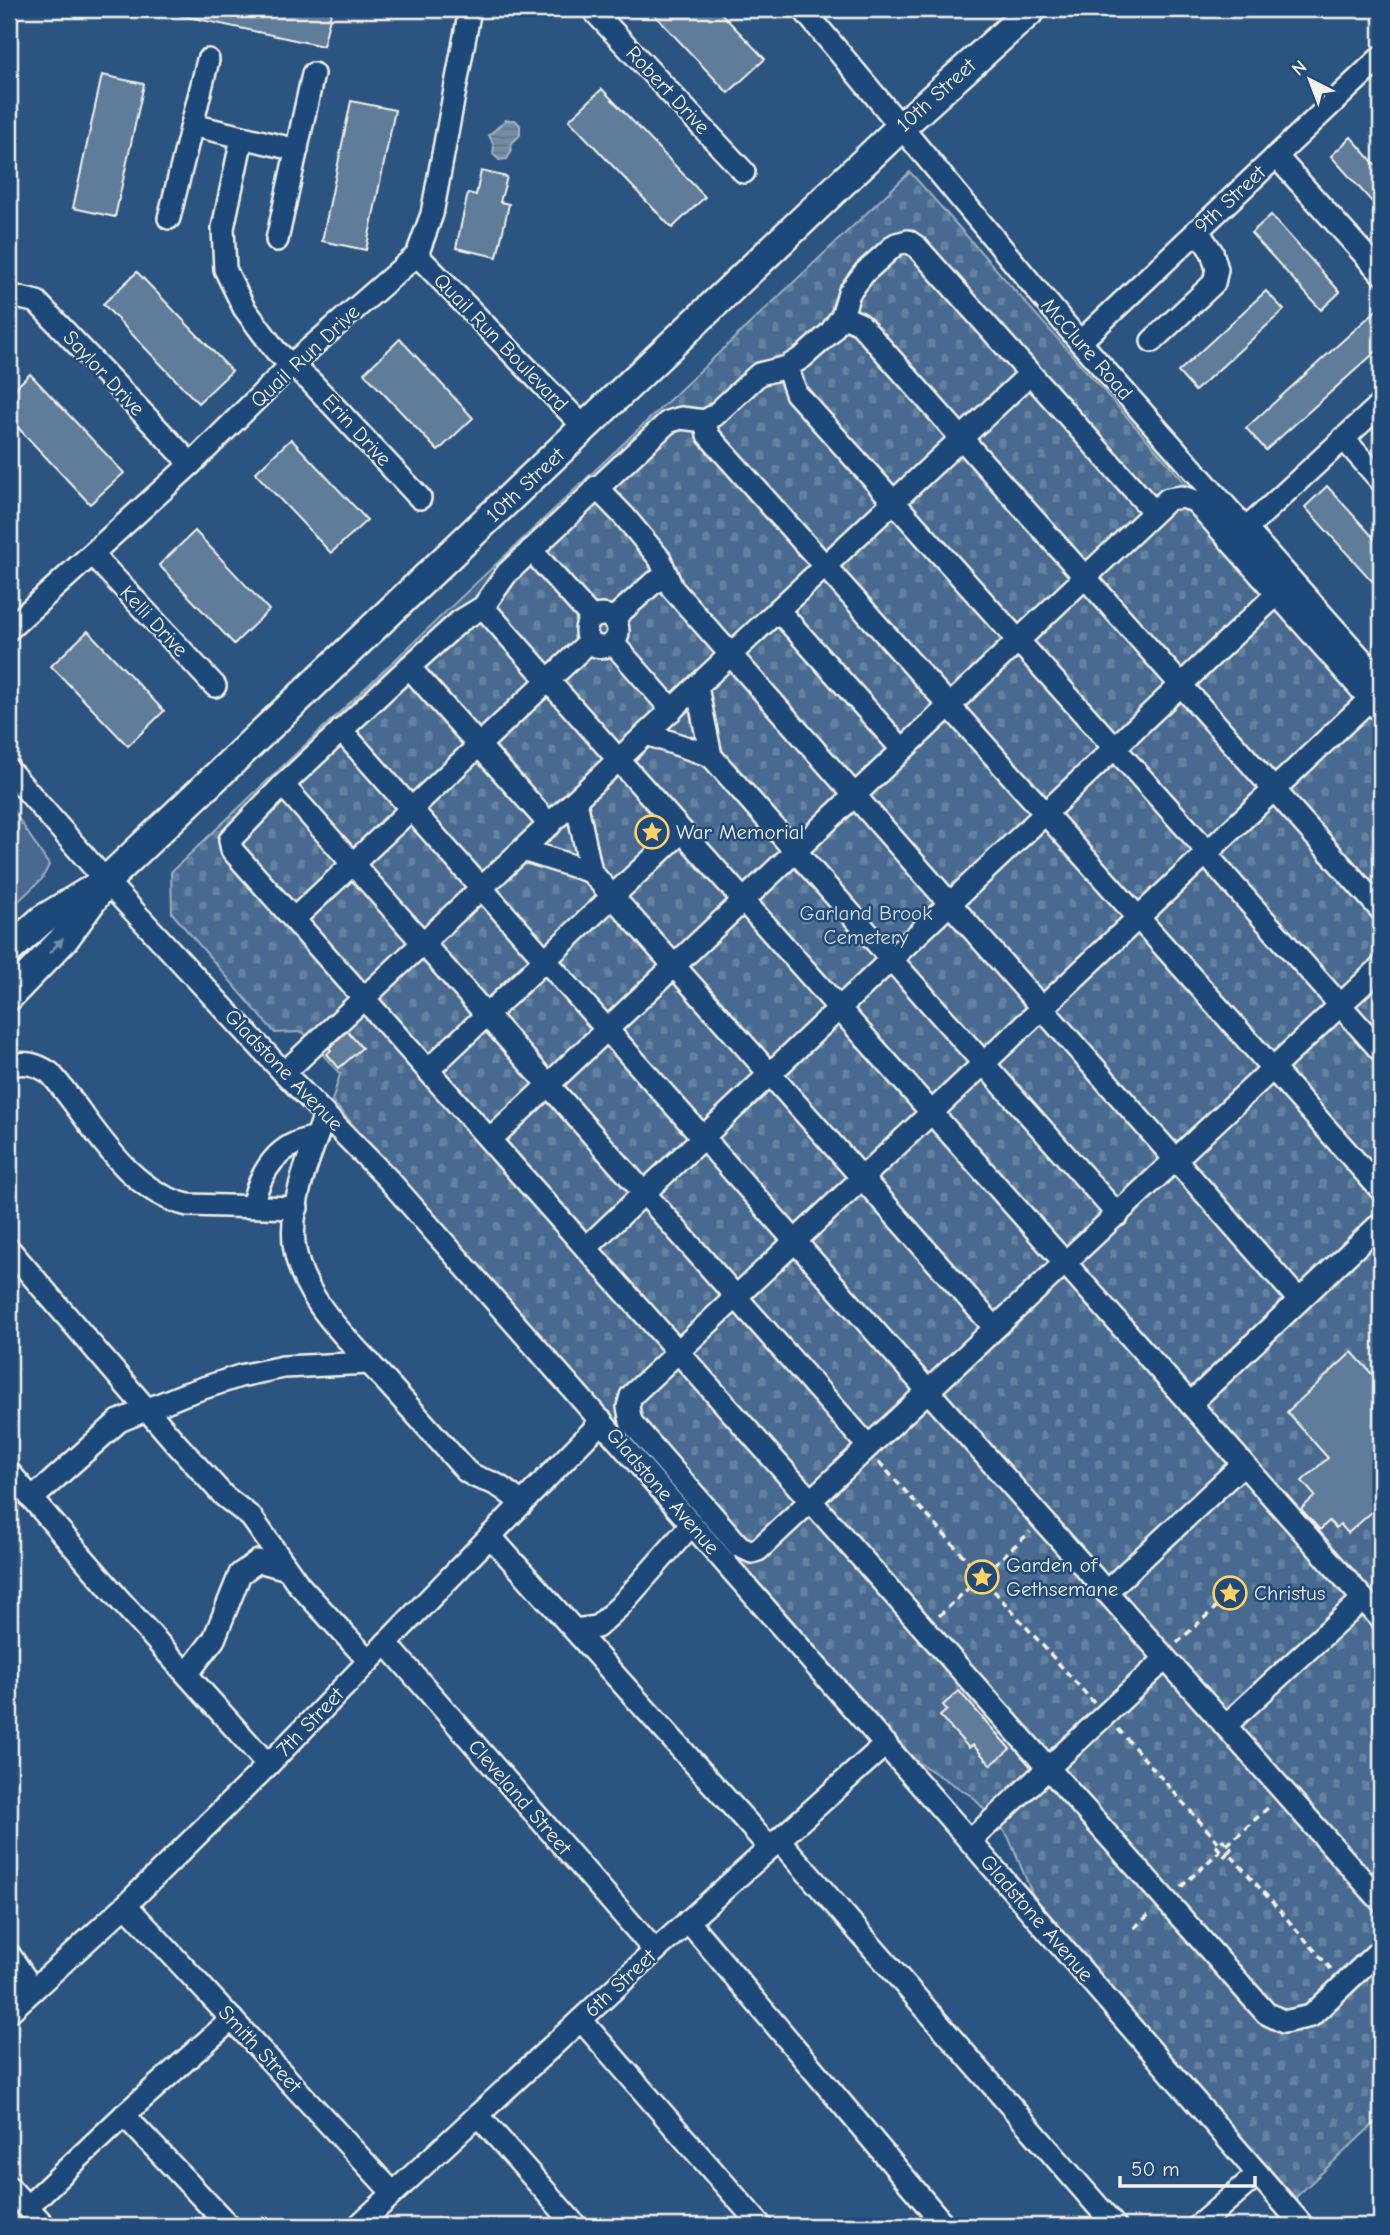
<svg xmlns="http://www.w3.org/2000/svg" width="1390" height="2235" viewBox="0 0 1390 2235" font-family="'Comic Neue',sans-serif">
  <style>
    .grass { fill: #496b90; stroke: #9eaebc; stroke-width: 2 }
    .cemetery { fill: url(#cemetery-stones); stroke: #9eaebc; stroke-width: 2 }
    .water { fill: url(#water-rules); stroke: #a7b4c0; stroke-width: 2 }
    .building { fill: #5e7b9a; stroke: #f4f1e8; stroke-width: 2 }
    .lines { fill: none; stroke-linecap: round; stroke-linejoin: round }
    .minor-casing { stroke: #f4f1e8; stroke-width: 26 }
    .major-casing { stroke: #f4f1e8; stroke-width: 33 }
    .path { stroke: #f4f1e8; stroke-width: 3.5; stroke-dasharray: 7 5; stroke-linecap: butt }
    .minor { stroke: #1f4a7a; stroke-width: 21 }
    .major { stroke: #1f4a7a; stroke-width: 28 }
    .oneway { fill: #748da6 }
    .labels { text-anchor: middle; stroke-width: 5; stroke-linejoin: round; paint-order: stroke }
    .street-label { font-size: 21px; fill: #f4f1e8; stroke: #1f4a7a }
    .poi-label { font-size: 21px; fill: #f4f1e8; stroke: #1f4a7a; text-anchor: start }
    .park-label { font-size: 21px; fill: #dadddb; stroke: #1f4a7a }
  </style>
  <defs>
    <pattern id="cemetery-stones" width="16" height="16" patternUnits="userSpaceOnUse" patternTransform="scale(1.75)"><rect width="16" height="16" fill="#496b90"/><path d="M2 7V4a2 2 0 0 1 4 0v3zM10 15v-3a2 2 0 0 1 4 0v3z" fill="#6481a0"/></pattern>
    <pattern id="water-rules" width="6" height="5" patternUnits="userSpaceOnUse" patternTransform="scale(1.75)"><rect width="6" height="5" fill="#738ca6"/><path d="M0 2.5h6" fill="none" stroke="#647484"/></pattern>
  </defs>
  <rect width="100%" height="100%" fill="#2c5481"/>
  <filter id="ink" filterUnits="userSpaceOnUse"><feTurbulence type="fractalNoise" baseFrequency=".0143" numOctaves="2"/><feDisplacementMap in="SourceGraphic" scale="14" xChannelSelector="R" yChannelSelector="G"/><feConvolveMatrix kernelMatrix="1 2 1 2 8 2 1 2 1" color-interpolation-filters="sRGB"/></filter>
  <g filter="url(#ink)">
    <path class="grass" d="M9 804 49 865 42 879 9 910Z"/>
    <path class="cemetery" d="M910 172 1381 704V2117L1295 2198 1034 1898 1008 1836 973 1797 916 1761 332 1101 340 1074 303 1032 275 1033 172 913 171 872Z"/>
    <path class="water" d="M506 120H515L520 125V135L511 144V152L507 159 499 160 493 154 494 146 489 135Z"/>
    <g class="building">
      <path d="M180 9H332L323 46 179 15Z"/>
      <path d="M649 9H717L765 59 728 93Z"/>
      <path d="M102 75 144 84 115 217 73 208Z"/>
      <path d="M602 89 705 197 672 228 569 120Z"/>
      <path d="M351 101 395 110 366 250 322 241Z"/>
      <path d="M1351 137 1381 171V212L1331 156Z"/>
      <path d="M481 171 507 177 500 202 509 204 497 257 456 248 468 193 476 195Z"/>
      <path d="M1271 215 1340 292 1321 310 1251 233Z"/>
      <path d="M137 272 232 371 198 403 103 304Z"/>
      <path d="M1266 291 1284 310 1195 391 1178 372Z"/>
      <path d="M1381 306V347L1266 450 1246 428Z"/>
      <path d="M400 339 473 418 438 451 364 373Z"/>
      <path d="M30 374 124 473 90 504 9 418V394Z"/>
      <path d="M291 439 367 520 331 553 255 473Z"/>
      <path d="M1327 486 1381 546V591L1305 507Z"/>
      <path d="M195 531 269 610 234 644 159 565Z"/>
      <path d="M88 631 164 711 128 746 51 666Z"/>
      <path d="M347 1031 362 1048 339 1068 327 1054 331 1050 329 1048Z"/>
      <path d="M1352 1352 1381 1384V1504L1348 1533 1340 1524 1336 1528 1329 1521 1320 1530 1301 1509 1315 1496 1302 1481 1328 1458 1287 1412Z"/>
      <path d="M959 1691 1010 1749 991 1765 973 1745 969 1748 940 1716 947 1710 943 1705Z"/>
    </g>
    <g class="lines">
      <defs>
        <g id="minor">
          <path d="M592 9 744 172"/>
          <path d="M803 9 1080 342 1381 681"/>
          <path d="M192 125 297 150"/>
          <path d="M242 138 223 228 225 269 244 308 276 351 311 382 420 498"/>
          <path d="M1276 156 1381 273"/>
          <path d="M169 218 208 60"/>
          <path d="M277 240 313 74"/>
          <path d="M417 255 585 428"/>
          <path d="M9 295 37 302 191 464"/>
          <path d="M842 316 860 324 1381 910"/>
          <path d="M1152 341 1214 283 1217 269 1212 252 1197 230"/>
          <path d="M1080 342 1381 57"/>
          <path d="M787 367 796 393 1199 842 1212 861 1381 1051"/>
          <path d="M705 421 708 435 1381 1190"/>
          <path d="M1343 438 1381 481"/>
          <path d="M596 487 624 516 660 559 672 588 1299 1300"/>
          <path d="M1153 511 917 247 908 241 896 244 865 272 849 293 842 316 830 333 803 357 787 367 759 374 715 415 705 421 681 418 668 422 507 573 483 607 460 621 409 667 283 785 230 840 232 850 1266 2013 1284 2022 1311 2016 1381 1949"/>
          <path d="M1246 529 1381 404"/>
          <path d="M531 550 592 618"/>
          <path d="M93 555 215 686"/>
          <path d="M483 607 1381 1619"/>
          <path d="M778 610 902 749"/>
          <circle cx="602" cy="631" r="16"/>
          <path d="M613 619 652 584 666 576"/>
          <path d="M9 629 191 464 292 364 417 255 432 214 470 9"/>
          <path d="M613 643 672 710"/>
          <path d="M409 667 550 825"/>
          <path d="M697 687 711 756 1118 1215"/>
          <path d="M1370 699 631 1396 628 1407 631 1422 739 1546 752 1552 758 1550 1381 967"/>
          <path d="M341 730 1381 1901"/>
          <path d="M647 734 711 756"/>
          <path d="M9 770 106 881 284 1073 388 1179 970 1841 1303 2226"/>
          <path d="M283 785 868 1446"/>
          <path d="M576 801 591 872 995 1328"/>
          <path d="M523 850 591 872"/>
          <path d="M294 919 589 642"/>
          <path d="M9 1065C26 1062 35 1063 50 1073 91 1119 123 1190 188 1205L297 1208"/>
          <path d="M428 1070 682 831"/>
          <path d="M284 1073 1030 374"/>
          <path d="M325 1115C310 1155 290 1200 294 1243 300 1298 350 1341 384 1379 412 1410 439 1440 466 1471 475 1478 482 1479 493 1483 504 1488 513 1496 522 1504"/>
          <path d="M490 1140 1168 499 1182 497 1195 501 1381 712"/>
          <path d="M252 1206C260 1172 278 1142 316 1138"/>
          <path d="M586 1248 1277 594"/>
          <path d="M9 1249 174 1441 224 1496 251 1517 299 1585 369 1661"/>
          <path d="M1190 1404 1381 1223"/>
          <path d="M9 1472 118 1598 268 1765"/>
          <path d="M32 1499 119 1421 185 1394 240 1376 283 1367 370 1363"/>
          <path d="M490 1536 770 1848"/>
          <path d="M1106 1592 1243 1464"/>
          <path d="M575 1630 597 1627 620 1606 692 1524"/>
          <path d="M386 1643 655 1951"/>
          <path d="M187 1674 214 1639 240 1574 258 1561 287 1569"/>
          <path d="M1225 1726 1363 1599"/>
          <path d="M779 1840 1115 2226"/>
          <path d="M970 1841 1165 1659"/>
          <path d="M126 1905 393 2193"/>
          <path d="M688 1921 945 2226"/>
          <path d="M9 1954 33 1990"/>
          <path d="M9 2012 126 1905 268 1765 602 1421"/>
          <path d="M581 2020 761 2226"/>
          <path d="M124 2115 229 2226"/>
          <path d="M478 2115 576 2226"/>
          <path d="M9 2187 45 2226"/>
          <path d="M27 2207 124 2115 232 2019"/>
          <path d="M358 2226 655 1951 886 1744"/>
          <path d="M1198 2226 1258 2174"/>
        </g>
        <g id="major">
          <path d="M9 950 42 920 106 881 901 127 1032 9"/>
          <path d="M9 996 64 939 98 892"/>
        </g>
      </defs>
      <use href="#minor" class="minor-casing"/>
      <use href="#major" class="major-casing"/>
      <g class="path">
        <path d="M879 1462 977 1571 980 1568 990 1579 982 1586 972 1575 977 1571"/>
        <path d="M985 1573 1030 1532"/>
        <path d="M986 1582 1094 1703"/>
        <path d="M939 1616 976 1581"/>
        <path d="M1177 1643 1226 1598"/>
        <path d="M1118 1729 1219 1843"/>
        <path d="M1227 1845 1270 1806"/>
        <path d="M1228 1852 1225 1856 1217 1847 1223 1840 1231 1849 1228 1852 1331 1969"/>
        <path d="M1181 1887 1220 1851"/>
        <path d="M1134 1928 1151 1913"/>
      </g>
      <use href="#minor" class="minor"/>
      <use href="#major" class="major"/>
    </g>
    <defs><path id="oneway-solid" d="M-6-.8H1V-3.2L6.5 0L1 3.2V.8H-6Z" transform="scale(1.75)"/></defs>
    <use class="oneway" href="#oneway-solid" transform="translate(56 946) rotate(-47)"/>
  </g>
  <defs>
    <symbol id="sight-ring" viewBox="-11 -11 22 22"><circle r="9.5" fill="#1f4a7a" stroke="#ffd166" stroke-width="1.5"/><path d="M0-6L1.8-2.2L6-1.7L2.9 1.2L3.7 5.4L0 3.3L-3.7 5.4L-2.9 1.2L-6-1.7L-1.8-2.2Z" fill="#ffd166"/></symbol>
  </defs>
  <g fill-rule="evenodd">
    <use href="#sight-ring" x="633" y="813" width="38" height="38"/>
    <use href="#sight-ring" x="963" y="1558" width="38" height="38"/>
    <use href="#sight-ring" x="1211" y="1574" width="38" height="38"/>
  </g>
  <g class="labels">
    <g class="street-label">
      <text transform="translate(668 90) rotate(47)" y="7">Robert Drive</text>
      <text transform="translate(936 95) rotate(-42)" y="7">10th Street</text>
      <text transform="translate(1230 199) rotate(-43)" y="7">9th Street</text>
      <text transform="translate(501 342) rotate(46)" y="7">Quail Run Boulevard</text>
      <text transform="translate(1087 349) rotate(49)" y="7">McClure Road</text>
      <text transform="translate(305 356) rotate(-43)" y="7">Quail Run Drive</text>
      <text transform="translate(104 373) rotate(47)" y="7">Saylor Drive</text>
      <text transform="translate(357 430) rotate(47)" y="7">Erin Drive</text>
      <text transform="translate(525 485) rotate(-43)" y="7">10th Street</text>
      <text transform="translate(154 621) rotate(47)" y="7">Kelli Drive</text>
      <text transform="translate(284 1070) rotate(46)" y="7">Gladstone Avenue</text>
      <text transform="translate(663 1491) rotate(49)" y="7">Gladstone Avenue</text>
      <text transform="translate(310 1722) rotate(-46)" y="7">7th Street</text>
      <text transform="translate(520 1797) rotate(49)" y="7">Cleveland Street</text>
      <text transform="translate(1037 1918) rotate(49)" y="7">Gladstone Avenue</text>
      <text transform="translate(620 1983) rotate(-43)" y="7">6th Street</text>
      <text transform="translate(260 2049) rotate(47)" y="7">Smith Street</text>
    </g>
    <g class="poi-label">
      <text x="676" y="839">War Memorial</text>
      <text x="1006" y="1572">Garden of<tspan x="1006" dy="24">Gethsemane</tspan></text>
      <text x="1254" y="1600">Christus</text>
    </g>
    <g class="park-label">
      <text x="866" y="920">Garland Brook<tspan x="866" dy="24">Cemetery</tspan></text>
    </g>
  </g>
  <rect width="1390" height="2235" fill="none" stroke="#1f4a7a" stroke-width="35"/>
  <rect x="18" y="18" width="1355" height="2200" fill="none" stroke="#f4f1e8" stroke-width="2.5" filter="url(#ink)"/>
  <g transform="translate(1310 80) rotate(318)" stroke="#1f4a7a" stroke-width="5" paint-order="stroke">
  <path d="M0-5L12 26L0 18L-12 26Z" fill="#f4f1e8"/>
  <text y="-10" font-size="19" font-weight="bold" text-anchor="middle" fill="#f4f1e8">N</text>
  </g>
  <path d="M1120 2176v10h135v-10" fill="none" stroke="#f4f1e8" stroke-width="3.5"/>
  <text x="1131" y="2176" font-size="21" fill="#f4f1e8" stroke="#1f4a7a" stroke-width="5" paint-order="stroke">50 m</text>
</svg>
